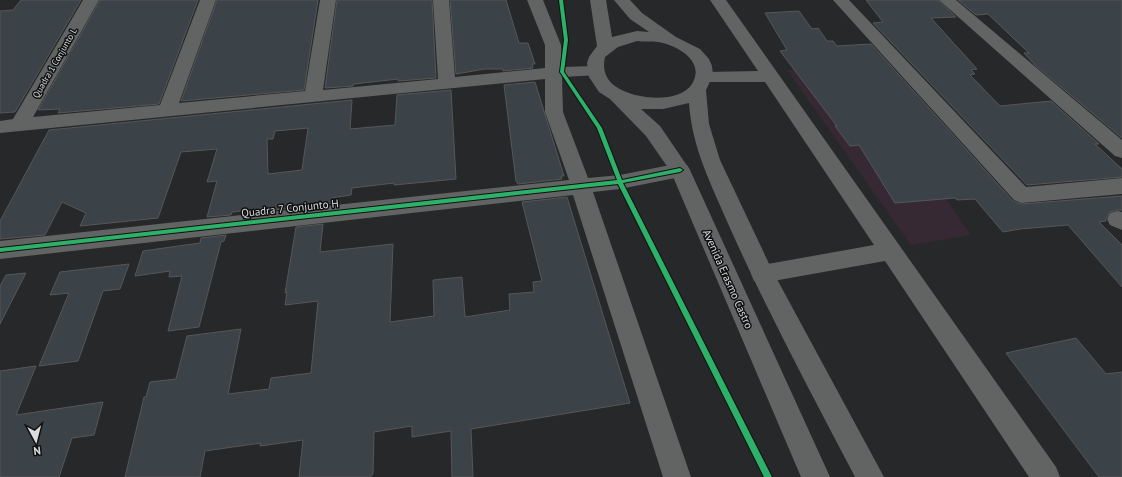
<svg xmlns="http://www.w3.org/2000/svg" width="1122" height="477" viewBox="0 0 1122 477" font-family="'PT Sans',sans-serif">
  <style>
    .commercial { fill: #362933 }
    .building { fill: #3b4248; stroke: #565759; fill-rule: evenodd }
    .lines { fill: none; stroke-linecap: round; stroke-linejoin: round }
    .minor { fill: #626363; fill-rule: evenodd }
    .major { fill: #626464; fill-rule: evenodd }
    .cycleway-casing { stroke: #0f1011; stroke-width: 2 }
    .cycleway { fill: #2db169; fill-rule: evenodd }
    .labels { text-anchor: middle; stroke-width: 3; stroke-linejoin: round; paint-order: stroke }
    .far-street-label { font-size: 9px; fill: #dadcde; stroke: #0f1011 }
    .street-label { font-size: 11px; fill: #dadcde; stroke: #0f1011 }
  </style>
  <rect width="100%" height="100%" fill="#262829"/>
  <path class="commercial" d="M875 62 946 199 971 235 911 245 787 70Z"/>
  <g class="building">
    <path d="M21 0H81L15 112 0 113V11L13 10Z"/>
    <path d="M100 0H198L159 104 58 113 60 109 38 110Z"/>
    <path d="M217 0H318L304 90 181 101Z"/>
    <path d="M337 0H432L436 78 398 81V79L354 84 353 86 325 88Z"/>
    <path d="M450 0H506L519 43H528L535 64H532L533 68 503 71V69H485L456 74Z"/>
    <path d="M866 0H938L956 17 931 18 977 69 971 70 975 74 970 75 1000 106 1051 101 1099 144H1095L1122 169V177L1027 185 873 23 883 22Z"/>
    <path d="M958 0H1122V138L1036 66 1024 53H1029L988 14 976 15Z"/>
    <path d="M799 11 812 29 818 28 827 41H833L837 46 871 44 1013 201 1021 204 1122 196V210H1118L1110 212 1106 218V221L1099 222 1122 245V287L1068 225 1020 229 1003 232 975 199 957 200 955 198 895 203 859 145 850 146 835 126H837L780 51 787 50 765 13Z"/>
    <path d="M535 82 564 176H561L562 179 518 184 516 181 504 85Z"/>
    <path d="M451 90 456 179 394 185V183L352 188 351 195 331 198 330 204 264 211V208L232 212 231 215 207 217 217 181 207 182 217 149 181 152 158 218 80 226 86 213 62 202 45 235 0 239V221L49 130 352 100 350 129 395 125 397 95ZM308 128 302 170 268 174 267 139H273L275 131Z"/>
    <path d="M567 197 630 403 471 429 473 477H452L451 431 412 437V426L374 432 373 474 371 475V477H299L303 440 260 446 261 443 205 451 200 477H125L144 397H146L150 382 176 379 187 336 241 329 228 394 269 389 271 378 311 373 318 301 285 305 287 292 285 293 296 227 323 224 320 252 393 244 390 322 434 316 433 280 462 277 465 317 510 310 509 294 534 292 533 282 542 281 522 202Z"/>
    <path d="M226 235 224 241 221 242 199 327 168 331 182 276 169 277 170 271 135 276 143 251 200 243 201 238Z"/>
    <path d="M129 264 120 289 103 291 78 361 39 366 69 293 50 295 60 272Z"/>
    <path d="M26 273 0 324V286L6 275Z"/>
    <path d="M1076 338 1106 374 1122 372V477H1099L1006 353Z"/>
    <path d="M36 366 16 415 103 402 94 435 72 438 59 477H0V371Z"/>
  </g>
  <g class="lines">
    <g class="minor">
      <path d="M83 0H99L33 117 160 105 200 0H216L179 103 305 91 320 0H336L323 90 438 79 433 0H449L455 77 545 68V45L527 0H543L561 45 562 67 594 66 600 67 603 71 600 75 562 77 563 112 588 178 620 175 680 163 687 165 690 170 687 175 680 177 620 189 593 192 691 477H663L573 195 0 259V241L569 180 545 112V79L0 133V121L13 119Z"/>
      <path d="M710 0H726L1056 467 1060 477H1029L885 261 762 283 754 281 751 274 754 267 762 265 874 245 765 82H705L699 81 696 77 699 73 705 72 758 71Z"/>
      <path d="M833 0H849L1026 187 1122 178V194L1021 203 1014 200Z"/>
      <path d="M939 0H956L1122 140V158L1115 156Z"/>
      <path d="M1118 211 1122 212V230L1110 225 1107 219 1110 213Z"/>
    </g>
    <path class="major" d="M590 0H606L612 37 637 31 649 32 630 19 614 0H630L642 13 676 37 700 49 709 59 712 66 713 75 706 90 709 124 720 160 772 270 884 477H855C812 395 768 313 730 228 712 186 692 149 689 103L663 109H641L660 126 690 170 830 477H801L671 172 646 136 610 99 599 92 589 77 587 63 589 57 597 46ZM637 41C644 42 651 41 658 42 677 45 706 61 692 84 679 104 635 99 618 88 606 81 602 70 605 57L618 47Z"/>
    <defs>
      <path id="cycleway" d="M559 0H563L568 40 564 72 602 128 622 180 680 168 683 170 680 172 623 183 772 477H764L618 184 0 252V248L617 180 597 128 560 72 564 40Z"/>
    </defs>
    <use href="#cycleway" class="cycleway-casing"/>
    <use href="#cycleway" class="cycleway"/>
  </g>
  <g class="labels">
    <g class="far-street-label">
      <text transform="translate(55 63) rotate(-60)" y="3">Quadra 1 Conjunto L</text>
    </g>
    <g class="street-label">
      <text transform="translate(290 208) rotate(-6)" y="4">Quadra 7 Conjunto H</text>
      <text transform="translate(728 279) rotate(66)" y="4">Avenida Erasmo Castro</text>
    </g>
  </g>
  <g transform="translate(36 441) rotate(173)" stroke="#0f1011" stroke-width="3" paint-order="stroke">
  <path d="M0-3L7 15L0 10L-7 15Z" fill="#dadcde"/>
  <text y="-6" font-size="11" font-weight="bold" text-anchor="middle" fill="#dadcde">N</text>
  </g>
</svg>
